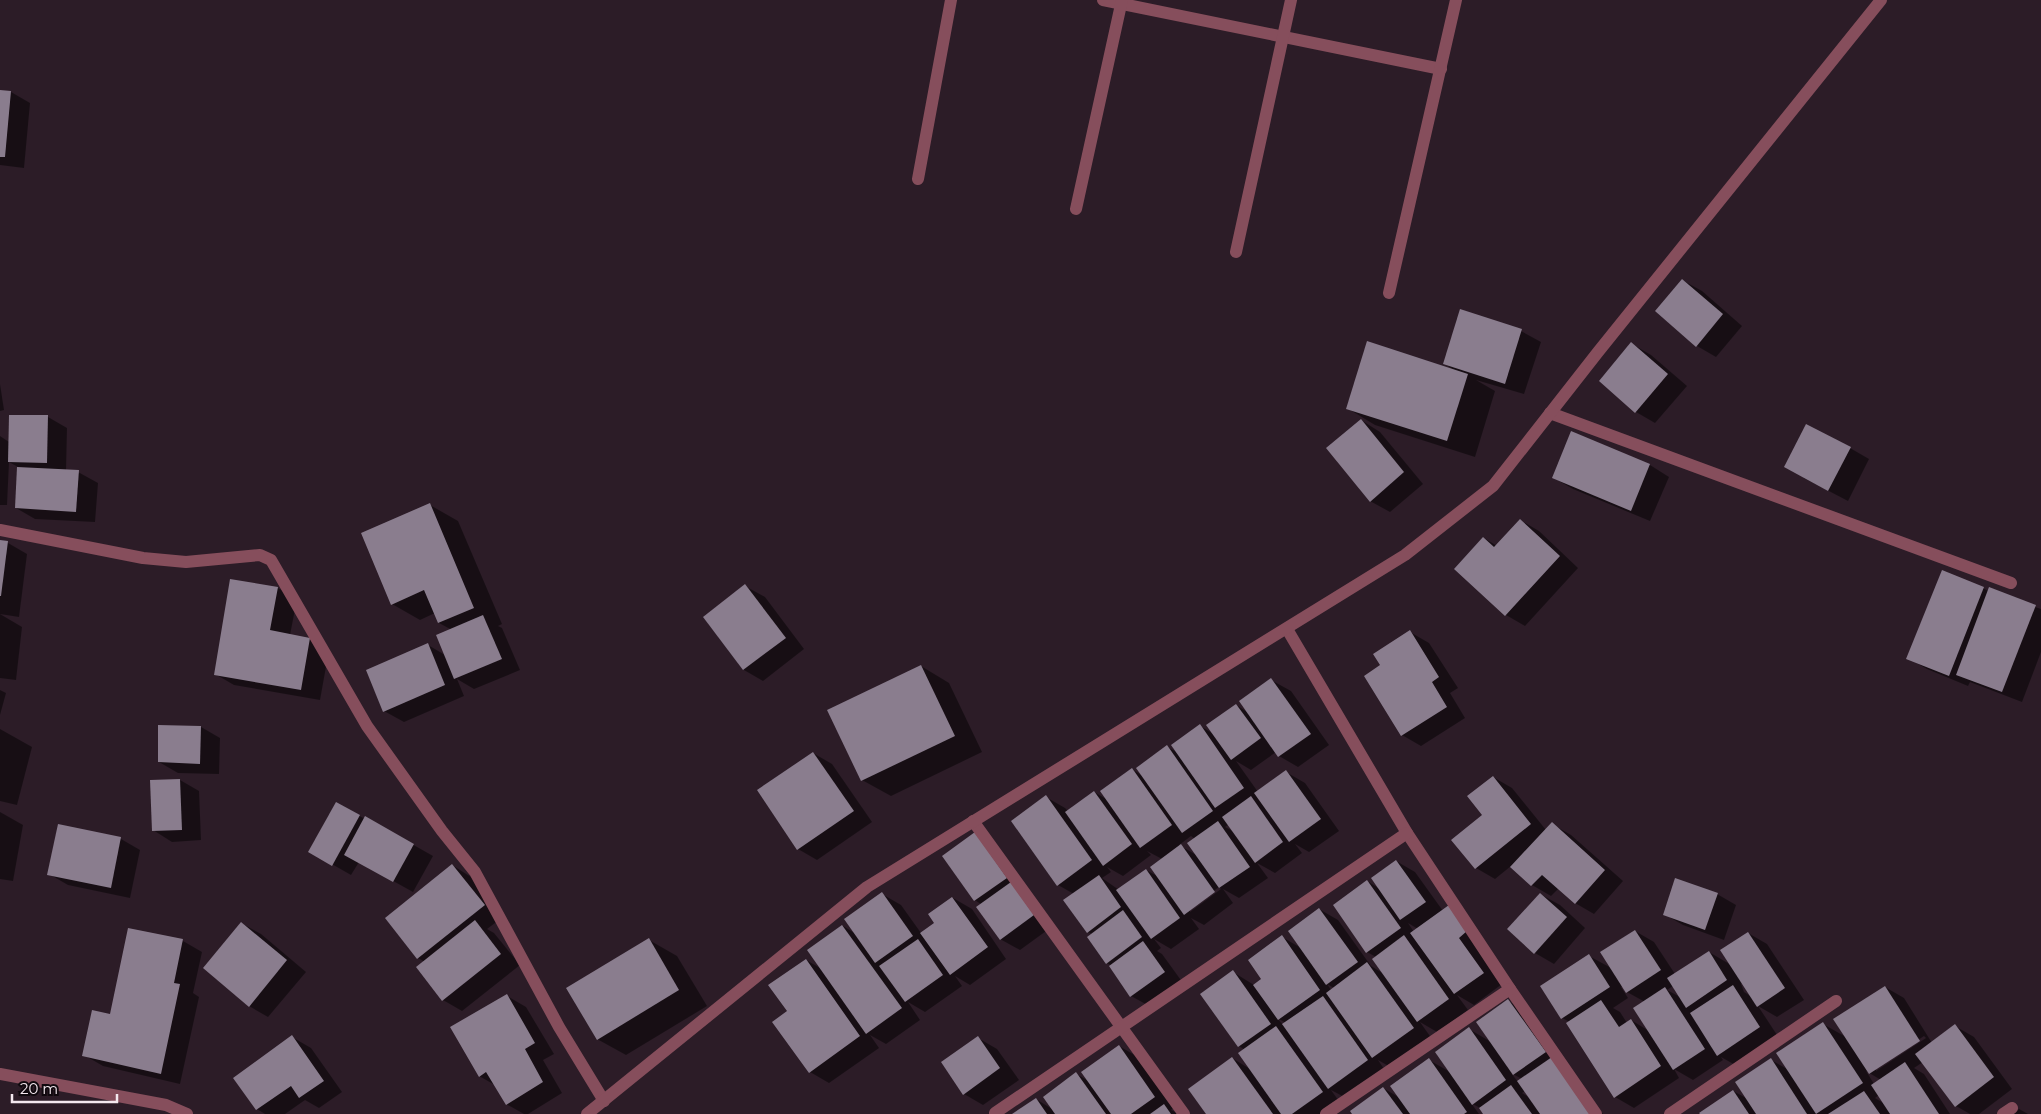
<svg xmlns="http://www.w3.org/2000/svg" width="2041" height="1114" viewBox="0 0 2041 1114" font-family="Montserrat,sans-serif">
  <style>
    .shadow { fill: #0007; fill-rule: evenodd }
    .building { fill: #8a7d8e }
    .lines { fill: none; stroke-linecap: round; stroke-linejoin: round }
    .minor { stroke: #864e5c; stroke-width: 12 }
  </style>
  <rect width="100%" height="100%" fill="#2c1c27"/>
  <g class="shadow">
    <path d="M0 91 11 92 30 103 24 168 0 165Z"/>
    <path d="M1682 280 1702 291 1742 326 1716 357 1697 346Z"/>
    <path d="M1521 331 1541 342 1524 394 1476 380 1495 391 1475 457 1375 425 1347 408 1455 371 1444 363Z"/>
    <path d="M1632 344 1651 355 1687 386 1655 423 1636 412 1600 381Z"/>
    <path d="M0 384 4 410 0 411Z"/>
    <path d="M48 417 67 428 66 471 78 472 98 483 95 522 35 519 16 508 18 467 9 462 7 505H0V436L9 442Z"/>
    <path d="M1361 420 1380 432 1423 484 1390 512 1370 501Z"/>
    <path d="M1572 433 1650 465 1669 477 1650 521 1573 489 1554 478Z"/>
    <path d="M1850 448 1869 459 1848 501 1804 478Z"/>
    <path d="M430 505 458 521 502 624 498 626 502 628 520 670 474 689 457 679 464 696 404 722 384 711 428 645 445 655 452 630 439 623 435 613 420 620 392 604Z"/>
    <path d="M1520 520 1539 531 1578 568 1525 626 1506 615 1484 538 1497 546Z"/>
    <path d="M0 542 8 543 27 554 19 617 0 614Z"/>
    <path d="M1943 571 1989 591 2041 609V652L2022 702 1970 682 1968 686 1927 669 1908 658Z"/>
    <path d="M745 586 765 597 804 649 763 681 744 670 704 618Z"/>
    <path d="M278 588 297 599 290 635 310 639 329 650 320 700 234 685 215 674Z"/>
    <path d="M0 614 22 627 16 680 0 678Z"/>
    <path d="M1410 632 1429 643 1458 688 1450 693 1465 718 1421 746 1402 735 1382 666Z"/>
    <path d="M921 666 949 683 982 752 891 796 862 780Z"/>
    <path d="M1271 680 1291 691 1329 745 1298 767 1279 756 1276 752 1251 770 1236 761 1258 792 1286 772 1305 783 1339 831 1309 852 1295 844 1302 853 1275 873 1257 863 1268 878 1239 898 1223 889 1233 903 1204 925 1191 918 1199 929 1171 949 1154 939 1161 948 1157 951 1162 954 1183 983 1151 1007 1131 996 1112 966 1107 963 1092 934 1088 932 1074 894 1058 885 1046 797 1065 808 1068 811 1094 792 1108 800 1132 769 1144 777 1167 747 1179 753 1200 726 1214 734 1236 705 1249 713ZM1229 824 1235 832 1225 827ZM1191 836 1195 839 1198 856 1179 845ZM1147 851 1162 859 1159 877 1146 870 1119 890 1102 878 1111 872 1107 867 1123 876 1151 855ZM1219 887 1221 889 1190 912V908Z"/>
    <path d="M0 690 6 693 0 715Z"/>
    <path d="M201 727 220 738 219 774 178 773 159 762Z"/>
    <path d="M0 729 32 747 17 805 0 801Z"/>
    <path d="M813 753 832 764 872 822 817 860 798 849Z"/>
    <path d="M1493 777 1512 788 1546 830 1552 824 1571 835 1623 881 1594 914 1575 903 1559 888 1551 896 1532 885 1511 866 1495 879 1476 868 1484 815Z"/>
    <path d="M180 780 199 791 201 840 172 842 153 830Z"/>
    <path d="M336 803 365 819 366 818 433 856 413 892 359 862 351 875 309 851Z"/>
    <path d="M0 812 23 825 13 881 0 879Z"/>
    <path d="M58 826 121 839 140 850 130 898 68 885 49 874Z"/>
    <path d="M975 834 1053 926 1020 950 1000 939 982 905 975 900Z"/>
    <path d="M1396 861 1415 872 1443 911 1449 907 1502 984 1474 1005 1457 995 1468 1010 1437 1032 1420 1022 1432 1039 1392 1068 1378 1060 1386 1072 1348 1099 1331 1090 1341 1104 1327 1114H1207L1232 1058 1250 1069 1245 1050 1239 1046 1202 994 1233 972 1254 985 1263 979 1282 937 1301 948 1319 909 1338 920 1371 966 1384 974 1376 957 1367 952V881L1380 889ZM1408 923 1418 929 1414 932ZM1327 984 1334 988 1331 990ZM1277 1018 1286 1023 1283 1025Z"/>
    <path d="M452 865 471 877 503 917 487 929 494 933 520 965 462 1011 443 1000 425 962 418 958Z"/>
    <path d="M882 894 901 905 921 933 935 923 953 898 972 909 1006 959 970 985 955 976 962 986 925 1012 908 1002 920 1020 886 1044 870 1035 879 1048 829 1083 810 1072 806 960 822 969 843 926 856 934Z"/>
    <path d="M1540 894 1560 905 1585 928 1554 964 1535 953Z"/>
    <path d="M1717 894 1736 905 1724 940 1683 925 1664 914Z"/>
    <path d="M241 923 261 934 306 972 268 1017 249 1006Z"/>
    <path d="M1635 931 1654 942 1675 974 1709 952 1731 965 1748 933 1767 944 1804 1000 1777 1017 1758 1006 1779 1038 1737 1066 1721 1057 1723 1060 1693 1080 1674 1069 1679 1078 1634 1108 1615 1097 1570 1022 1562 1018 1589 956 1613 969ZM1743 982 1752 997 1744 992 1741 984ZM1623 986 1627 992 1645 1002 1649 1031 1631 1020 1627 1023 1620 1012 1613 1008 1628 998 1621 987ZM1673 986 1680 997 1667 990Z"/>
    <path d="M649 940 677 956 707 1006 626 1055 597 1039Z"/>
    <path d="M183 941 202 952 193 993 199 997 180 1084 103 1066 84 1055 111 1015Z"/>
    <path d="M1885 987 1904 998 1932 1043 1955 1026 1974 1037 2012 1089 1979 1114H1970L1956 1106 1923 1062 1914 1068 1924 1074 1950 1114H1701L1733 1091 1748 1099 1771 1060 1789 1070 1823 1024 1846 1037ZM1924 1036 1926 1038 1876 1071V1068ZM1866 1071 1881 1080 1874 1084ZM1879 1095 1885 1104 1875 1098Z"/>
    <path d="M507 996 526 1007 554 1054 543 1060 562 1093 528 1114H524L506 1104 495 1085 479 1076Z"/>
    <path d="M1508 1001 1527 1012 1603 1114H1484L1480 1108 1471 1103 1479 1114H1353L1383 1088 1400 1098 1429 1060 1450 1072 1469 1029 1491 1042ZM1511 1073 1522 1079 1518 1082ZM1525 1091 1530 1098 1522 1093Z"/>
    <path d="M292 1037 311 1048 342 1092 319 1108 305 1100 285 1114H265L257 1109Z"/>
    <path d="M978 1038 997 1049 1019 1080 983 1105 964 1094 942 1063Z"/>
    <path d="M1119 1046 1138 1057 1173 1108 1171 1110 1179 1114H1015L1036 1099 1052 1109 1076 1074 1089 1081Z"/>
    <path d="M2019 1109 2028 1114H2012Z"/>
  </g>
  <g class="building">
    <path d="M0 90 11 91 5 157H0Z"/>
    <path d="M1682 279 1723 314 1696 347 1655 311Z"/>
    <path d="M1460 309 1522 329 1505 384 1443 364Z"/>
    <path d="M1367 341 1468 374 1447 441 1346 409Z"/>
    <path d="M1631 342 1668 374 1635 413 1599 381Z"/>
    <path d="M9 415H48L47 463 8 462Z"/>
    <path d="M1361 419 1404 472 1370 502 1326 448Z"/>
    <path d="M1806 424 1851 447 1828 491 1784 467Z"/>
    <path d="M1571 431 1650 464 1631 511 1552 478Z"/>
    <path d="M17 467 79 470 76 512 15 508Z"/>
    <path d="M430 503 474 608 438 623 424 590 391 605 361 533Z"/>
    <path d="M1520 519 1560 556 1505 616 1454 569 1483 537 1494 547Z"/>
    <path d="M0 540 8 541 1 596H0Z"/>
    <path d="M1942 570 1984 587 1949 676 1906 659Z"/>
    <path d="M230 579 278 587 270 630 310 638 301 690 214 675Z"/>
    <path d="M745 584 786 638 743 670 703 617Z"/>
    <path d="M1989 587 2036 605 2002 692 1956 675Z"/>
    <path d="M483 615 502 659 454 679 436 635Z"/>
    <path d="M1410 630 1439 677 1432 682 1447 707 1401 736 1364 676 1380 665 1373 654Z"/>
    <path d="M428 643 445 685 383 712 366 670Z"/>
    <path d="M921 665 955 736 861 781 827 710Z"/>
    <path d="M1271 678 1311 734 1278 757 1239 701Z"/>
    <path d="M1236 704 1261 738 1231 760 1206 725Z"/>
    <path d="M1200 724 1244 788 1215 808 1171 745Z"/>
    <path d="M158 725 201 726 200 764 158 762Z"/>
    <path d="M1167 745 1213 811 1182 833 1136 768Z"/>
    <path d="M813 752 854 811 797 850 757 790Z"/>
    <path d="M1132 768 1172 825 1140 848 1100 791Z"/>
    <path d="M1286 770 1321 819 1289 842 1254 793Z"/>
    <path d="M1493 776 1531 824 1475 869 1451 840 1482 815 1467 796Z"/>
    <path d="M180 779 182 830 152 831 150 780Z"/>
    <path d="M1094 791 1132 844 1103 866 1065 812Z"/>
    <path d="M1046 795 1092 860 1057 886 1011 821Z"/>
    <path d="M1251 796 1283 842 1255 863 1222 817Z"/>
    <path d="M336 802 360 815 332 866 308 852Z"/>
    <path d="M365 816 414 844 393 882 344 855Z"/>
    <path d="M1218 821 1250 867 1219 888 1187 843Z"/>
    <path d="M1552 822 1605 870 1575 904 1542 875 1531 886 1510 867Z"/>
    <path d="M58 824 121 837 111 888 47 875Z"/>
    <path d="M975 832 1007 878 974 901 942 856Z"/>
    <path d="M1181 844 1215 892 1184 915 1150 867Z"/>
    <path d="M1396 860 1426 902 1400 920 1371 878Z"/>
    <path d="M452 864 485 905 417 959 385 918Z"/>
    <path d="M1146 869 1180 918 1151 939 1116 890Z"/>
    <path d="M1099 875 1121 907 1087 933 1063 900Z"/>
    <path d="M1675 878 1718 893 1705 930 1663 915Z"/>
    <path d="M1367 880 1401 928 1366 953 1333 905Z"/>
    <path d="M1011 882 1034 915 1000 940 976 907Z"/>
    <path d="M882 892 913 936 875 963 844 919Z"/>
    <path d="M1540 893 1567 917 1534 954 1507 929Z"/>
    <path d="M952 897 988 947 950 975 920 933 934 923 928 914Z"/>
    <path d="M1449 905 1467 931 1459 938 1484 973 1454 994 1410 933Z"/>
    <path d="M1319 908 1358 962 1326 985 1288 931Z"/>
    <path d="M1123 910 1142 937 1106 964 1087 937Z"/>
    <path d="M475 920 501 954 442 1001 416 967Z"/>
    <path d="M241 922 287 960 249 1007 203 968Z"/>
    <path d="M842 925 902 1008 866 1034 807 950Z"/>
    <path d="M128 928 183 939 174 983 180 984 161 1074 82 1056 92 1010 110 1014Z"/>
    <path d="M1635 930 1661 970 1626 993 1600 952Z"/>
    <path d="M1748 932 1785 988 1757 1007 1720 950Z"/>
    <path d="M1282 935 1320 990 1278 1020 1253 985 1261 979 1248 960Z"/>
    <path d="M1404 935 1449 999 1417 1022 1372 959Z"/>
    <path d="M649 938 679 990 597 1040 566 988Z"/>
    <path d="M918 939 943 975 905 1002 879 966Z"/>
    <path d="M1143 941 1165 972 1130 997 1109 966Z"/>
    <path d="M1709 951 1727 980 1686 1008 1667 978Z"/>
    <path d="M1589 954 1610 987 1561 1019 1540 986Z"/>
    <path d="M806 959 860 1036 809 1073 772 1022 787 1011 768 985Z"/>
    <path d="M1367 962 1414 1028 1372 1058 1326 993Z"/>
    <path d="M1233 970 1271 1024 1238 1047 1200 994Z"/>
    <path d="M1733 985 1760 1027 1717 1056 1690 1013Z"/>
    <path d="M1885 986 1920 1041 1869 1074 1833 1019Z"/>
    <path d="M1665 987 1705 1049 1673 1070 1633 1008Z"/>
    <path d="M507 994 535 1043 525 1049 543 1082 506 1105 486 1072 479 1077 450 1027Z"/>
    <path d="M1323 996 1368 1060 1328 1089 1282 1024Z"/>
    <path d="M1508 999 1546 1052 1513 1075 1476 1022Z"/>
    <path d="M1601 1000 1619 1027 1631 1019 1661 1066 1614 1098 1566 1023Z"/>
    <path d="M1823 1022 1863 1083 1816 1114 1776 1053Z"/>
    <path d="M1955 1024 1994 1077 1955 1107 1915 1054Z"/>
    <path d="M1276 1026 1323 1092 1292 1114H1281L1238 1053Z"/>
    <path d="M1469 1027 1506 1080 1472 1105 1435 1052Z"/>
    <path d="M292 1035 324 1081 299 1098 291 1086 256 1110 233 1078Z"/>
    <path d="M978 1036 1000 1068 963 1095 941 1062Z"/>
    <path d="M1119 1045 1155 1097 1131 1114H1111L1081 1072Z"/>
    <path d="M1232 1057 1273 1114H1206L1188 1089Z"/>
    <path d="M1552 1057 1592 1114H1540L1517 1081Z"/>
    <path d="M1429 1058 1467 1112 1464 1114H1410L1390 1086Z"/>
    <path d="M1771 1058 1807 1114H1756L1735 1082Z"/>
    <path d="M1905 1062 1939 1114H1890L1871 1085Z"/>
    <path d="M1076 1072 1106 1114H1055L1043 1097Z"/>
    <path d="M1511 1085 1532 1114H1483L1479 1108Z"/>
    <path d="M1383 1087 1403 1114H1352L1350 1111Z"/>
    <path d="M1733 1090 1749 1114H1700L1699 1113Z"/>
    <path d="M1864 1091 1880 1114H1828Z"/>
    <path d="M1036 1098 1047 1114H1012Z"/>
    <path d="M1164 1104 1171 1114H1150Z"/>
  </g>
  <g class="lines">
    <g class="minor">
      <path d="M1103 0 1441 69"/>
      <path d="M918 179 951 0"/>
      <path d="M1076 209 1122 0"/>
      <path d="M1236 252 1291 0"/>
      <path d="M1389 293 1456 0"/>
      <path d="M1550 413 2011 583"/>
      <path d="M0 530 143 558 186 562 260 555 271 560 367 726 442 831 475 872 559 1027 604 1101"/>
      <path d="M1287 629 1407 833 1510 989 1596 1114"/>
      <path d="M973 821 1184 1114"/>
      <path d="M0 1074 166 1105 187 1114"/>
      <path d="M995 1113 1407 833"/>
      <path d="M587 1114 867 887 1405 555 1493 486 1598 352 1881 0"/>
      <path d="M1326 1114 1510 989"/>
      <path d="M1670 1114 1836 1001"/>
      <path d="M2003 1114 2012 1108"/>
    </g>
  </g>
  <path d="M12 1094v8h105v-8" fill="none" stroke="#f4e8ef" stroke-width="2.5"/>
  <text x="20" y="1094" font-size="15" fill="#f4e8ef" stroke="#10090e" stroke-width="4" paint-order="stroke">20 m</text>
</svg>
